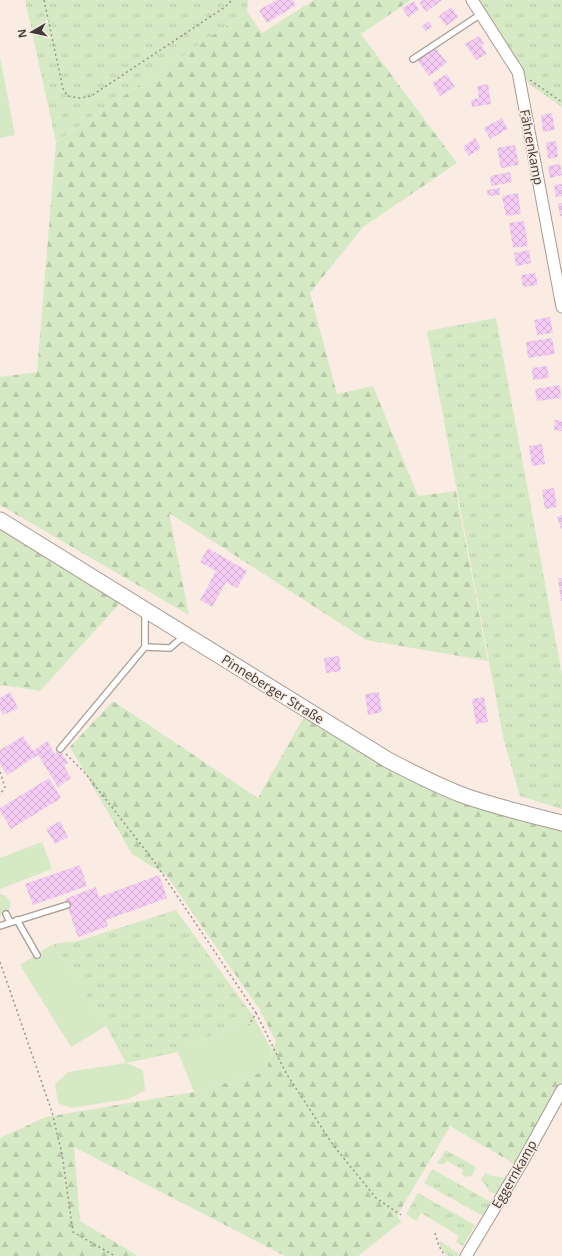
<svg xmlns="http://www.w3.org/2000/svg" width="562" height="1256" viewBox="0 0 562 1256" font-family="'Open Sans',sans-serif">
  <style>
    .grass { fill: url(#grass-tufts) }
    .forest { fill: url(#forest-firs) }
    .pitch { fill: #d5e9c4 }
    .building { fill: url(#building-cross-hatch) }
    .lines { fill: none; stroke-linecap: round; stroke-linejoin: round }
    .lane-casing { stroke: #a79b92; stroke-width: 8 }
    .street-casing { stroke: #a79b92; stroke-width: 13 }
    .secondary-casing { stroke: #a79b92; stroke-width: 17 }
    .path { stroke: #9c938d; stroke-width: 1.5; stroke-dasharray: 2 3; stroke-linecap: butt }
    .lane { stroke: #fff; stroke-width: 5.5 }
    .street { stroke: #fff; stroke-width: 11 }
    .secondary { stroke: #fff; stroke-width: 15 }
    .labels { text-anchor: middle; stroke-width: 3; stroke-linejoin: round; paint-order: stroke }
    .street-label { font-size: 13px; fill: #3f3a37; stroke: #faece3 }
  </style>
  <defs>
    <pattern id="grass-tufts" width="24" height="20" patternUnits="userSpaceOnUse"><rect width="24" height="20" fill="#d5e9c4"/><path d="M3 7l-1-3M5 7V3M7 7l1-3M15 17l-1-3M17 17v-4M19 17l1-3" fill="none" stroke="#b8c9a9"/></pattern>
    <pattern id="forest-firs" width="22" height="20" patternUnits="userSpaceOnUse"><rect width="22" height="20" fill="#d5e9c4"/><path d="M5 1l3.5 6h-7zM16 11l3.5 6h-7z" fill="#b8c9a9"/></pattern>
    <pattern id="building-cross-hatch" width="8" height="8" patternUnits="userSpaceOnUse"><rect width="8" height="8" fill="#f3cbf3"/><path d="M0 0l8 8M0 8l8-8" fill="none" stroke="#d1afd1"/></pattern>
  </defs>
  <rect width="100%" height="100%" fill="#faece3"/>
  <g class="grass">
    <path d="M25 0H248L247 12 56 142Z"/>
    <path d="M476 0H562V107L529 84Z"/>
    <path d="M496 318 562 675V809L520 796 504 741 427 331Z"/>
    <path d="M176 910 253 1016 178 1052 126 1063 106 1026 53 944 78 941Z"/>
    <path d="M446 1150 476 1167 472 1175 466 1177 461 1174 463 1170 447 1161 444 1164H439L437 1163Z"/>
    <path d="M432 1169 491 1202 483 1216 424 1183Z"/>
    <path d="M485 1173 491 1176 508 1178 498 1194 489 1192 485 1184 481 1180Z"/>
    <path d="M418 1193 475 1225 463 1246 456 1242 459 1236 421 1213 416 1221 406 1214Z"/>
    <path d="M439 1240 459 1254 458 1256H448C443 1251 440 1248 439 1240Z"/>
  </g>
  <g class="forest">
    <path d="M314 0H411L361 34 457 163 363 227 310 293 337 394 373 386 418 496 456 491 488 661 366 640 169 513 189 615 0 505V377L37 372 56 142 247 12 262 33Z"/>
    <path d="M0 530 120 603 40 691 3 685 0 686Z"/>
    <path d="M113 701 258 798 305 715 475 799 562 828V1082L516 1165 450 1126 397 1216 401 1222 358 1256H285L74 1147 80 1221 138 1256H0V1138L46 1117 194 1092 266 1071 272 1050 276 1042 260 1010 167 876 132 854 70 747Z"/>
  </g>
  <g class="pitch">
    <path d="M0 57 15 135 0 138Z"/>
    <path d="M42 842 52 869 0 889V858Z"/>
    <path d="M0 894 6 896 11 903 9 911 6 914 0 916Z"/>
    <path d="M53 944 106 1026 71 1047 20 965Z"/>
    <path d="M253 1016 272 1050 266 1071 194 1092 178 1052Z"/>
    <path d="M126 1063 143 1070 145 1090 129 1099 71 1108 58 1103 55 1084 68 1072Z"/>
  </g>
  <g class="building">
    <path d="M277 0H293L296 5 267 23 259 10Z"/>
    <path d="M423 0H442L426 12 419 2Z"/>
    <path d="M414 1 419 10 408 17 402 8Z"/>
    <path d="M451 7 458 17 446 26 439 16Z"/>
    <path d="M429 21 432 27 425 31 422 26Z"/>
    <path d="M479 36 484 44 481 45 487 54 476 60 465 44Z"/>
    <path d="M435 47 447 63 429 76 417 60Z"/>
    <path d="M447 74 455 87 440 96 432 83Z"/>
    <path d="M488 84 491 104 472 107 471 100 479 98 477 86Z"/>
    <path d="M552 113 555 130 543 132 541 115Z"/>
    <path d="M502 118 508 129 490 139 484 128Z"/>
    <path d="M475 138 481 148 469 156 463 147Z"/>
    <path d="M556 141 558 157 548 159 546 142Z"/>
    <path d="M515 145 519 165 501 168 497 148Z"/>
    <path d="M560 164 562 175 550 178 548 166Z"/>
    <path d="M510 172 512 182 491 186 490 176Z"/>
    <path d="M562 184V196L556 197 554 185Z"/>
    <path d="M500 188V195L488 196 487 190Z"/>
    <path d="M518 193 521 214 506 216 502 196Z"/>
    <path d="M558 203H562V216H560Z"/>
    <path d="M524 221 528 246 513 248 509 223Z"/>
    <path d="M529 250 531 263 516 266 514 253Z"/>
    <path d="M535 273 538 285 523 287 521 275Z"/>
    <path d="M550 317 553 333 537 335 534 320Z"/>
    <path d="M552 338 555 354 528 358 526 342Z"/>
    <path d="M547 366 549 378 533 380 532 368Z"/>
    <path d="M560 385 561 398 537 401 535 389Z"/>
    <path d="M555 420 562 421V431L554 430Z"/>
    <path d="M542 444 545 464 532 466 529 446Z"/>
    <path d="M554 488 557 507 545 509 542 490Z"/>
    <path d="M562 515V528L561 529 557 517Z"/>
    <path d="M208 548 247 571 237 588 226 582 212 607 200 600 216 571 200 562Z"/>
    <path d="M558 578H562V601H561Z"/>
    <path d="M339 656 341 671 326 673 324 658Z"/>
    <path d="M10 692 18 708 3 715 0 709V698Z"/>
    <path d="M379 692 382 712 368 715 365 694Z"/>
    <path d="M484 697 488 722 476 724 472 699Z"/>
    <path d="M23 736 33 751 47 741 55 754 60 750 68 763 64 766 71 778 58 787 38 755 7 775 0 764V750Z"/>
    <path d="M49 778 61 798 11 829 0 811V808Z"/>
    <path d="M60 821 68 837 55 844 46 829Z"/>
    <path d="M80 865 87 886 33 905 25 884Z"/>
    <path d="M159 875 167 898 106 920 108 926 78 937 65 899 96 887 99 897Z"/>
  </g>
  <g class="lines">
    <defs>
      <g id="lane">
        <path d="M413 59 481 14"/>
        <path d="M145 647 170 648 185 635"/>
        <path d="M60 749 145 647V613"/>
        <path d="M6 914 10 922"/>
        <path d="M17 920 37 955"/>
        <path d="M0 926 67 905"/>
      </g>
      <g id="street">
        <path d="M472 0 518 72 562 307"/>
        <path d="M466 1256 520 1166 562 1090"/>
      </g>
      <path id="secondary" d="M0 520 388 760C413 773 438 786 465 796 497 807 530 815 562 823"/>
    </defs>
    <use href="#lane" class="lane-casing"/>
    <use href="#street" class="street-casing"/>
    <use href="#secondary" class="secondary-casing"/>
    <g class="path">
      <path d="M44 0 63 89 68 96 80 98 91 96 225 7 232 0"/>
      <path d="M530 80 562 102"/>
      <path d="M66 754 86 774 153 860 256 1013 249 1025"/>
      <path d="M0 772 5 787 0 795"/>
      <path d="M0 962 52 1112 62 1154 73 1232 115 1256"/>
      <path d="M256 1013 286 1073 333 1145 376 1198 401 1215"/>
      <path d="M435 1233 439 1246 445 1256"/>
    </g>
    <use href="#lane" class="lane"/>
    <use href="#street" class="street"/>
    <use href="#secondary" class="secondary"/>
  </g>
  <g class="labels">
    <g class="street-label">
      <text transform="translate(532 147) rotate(79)" y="5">Fährenkamp</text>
      <text transform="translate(273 689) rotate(32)" y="5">Pinneberger Straße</text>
      <text transform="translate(514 1174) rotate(-60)" y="5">Eggernkamp</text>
    </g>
  </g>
  <g transform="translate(32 32) rotate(261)" stroke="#faece3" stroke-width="3" paint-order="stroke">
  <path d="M0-3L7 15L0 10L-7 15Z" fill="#3f3a37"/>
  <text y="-6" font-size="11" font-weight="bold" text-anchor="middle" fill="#3f3a37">N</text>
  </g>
</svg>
